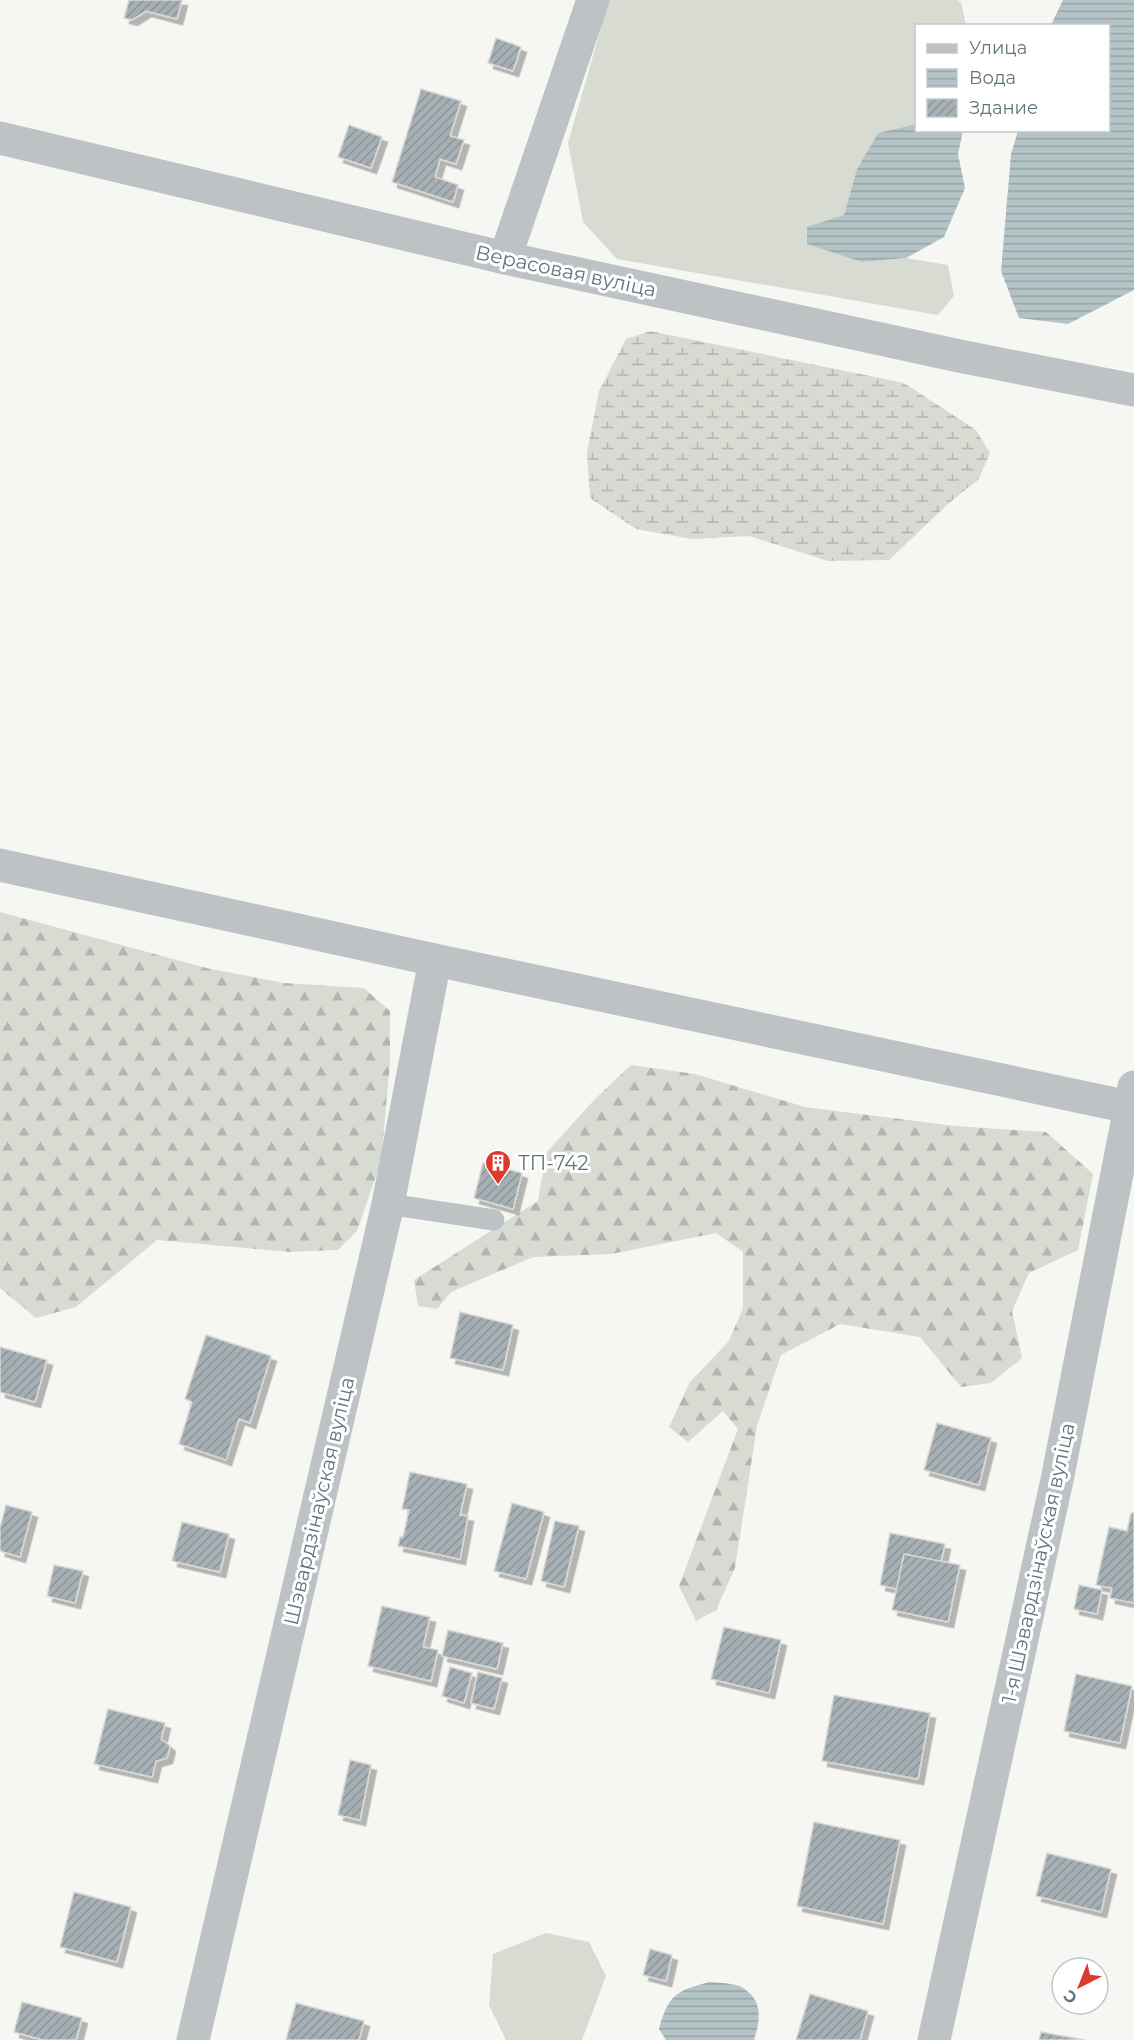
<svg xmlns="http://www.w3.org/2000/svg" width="1134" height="2040" viewBox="0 0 1134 2040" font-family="Montserrat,sans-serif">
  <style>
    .grass { fill: #d7dbd2 }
    .forest { fill: url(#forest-firs) }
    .wetland { fill: url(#wetland-marsh) }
    .water { fill: url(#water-rules) }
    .building { fill: url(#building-hatch); stroke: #d8d7d5; stroke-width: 1.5; filter: url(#shadow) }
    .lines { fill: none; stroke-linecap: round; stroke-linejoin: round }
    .service { stroke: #bdc3c5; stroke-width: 21 }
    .minor { stroke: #bdc3c5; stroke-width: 33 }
    .labels { text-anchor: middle; stroke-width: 6; stroke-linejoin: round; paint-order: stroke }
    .street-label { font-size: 20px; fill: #62757d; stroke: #fff }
    .poi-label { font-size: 20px; fill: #62757d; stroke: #fff; text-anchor: start }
  </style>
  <defs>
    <pattern id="forest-firs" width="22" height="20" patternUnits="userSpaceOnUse" patternTransform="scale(1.5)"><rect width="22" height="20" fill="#d7dbd2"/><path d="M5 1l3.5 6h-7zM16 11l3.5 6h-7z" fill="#b2b6b0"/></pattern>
    <pattern id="wetland-marsh" width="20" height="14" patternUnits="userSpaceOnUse" patternTransform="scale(1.5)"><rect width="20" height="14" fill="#d7dbd2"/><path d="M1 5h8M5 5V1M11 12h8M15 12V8" fill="none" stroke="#b2b6b0"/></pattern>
    <pattern id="water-rules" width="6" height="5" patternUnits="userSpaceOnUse" patternTransform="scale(1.5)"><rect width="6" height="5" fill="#b4c4c6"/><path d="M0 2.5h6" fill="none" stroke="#96a4a6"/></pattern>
    <pattern id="building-hatch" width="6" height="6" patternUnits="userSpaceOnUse" patternTransform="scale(1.5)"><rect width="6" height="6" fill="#a6b0b4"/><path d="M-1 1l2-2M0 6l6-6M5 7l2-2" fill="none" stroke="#8b9498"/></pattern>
    <filter id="shadow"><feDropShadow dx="5.5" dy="5.5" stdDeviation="0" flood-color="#0004"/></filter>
  </defs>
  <rect width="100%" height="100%" fill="#f6f6f3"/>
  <g class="grass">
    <path d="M609 0H957L961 2 966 25 916 26V124L878 133 857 169 844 215 862 262 906 258 948 265 954 296 938 315 617 259 583 222 568 143Z"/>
    <path d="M546 1933 589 1942 606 1976 582 2040H506L489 2005 493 1954Z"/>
  </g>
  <g class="forest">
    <path d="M0 912 206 968 284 983 364 988 390 1011V1062L381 1162 357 1231 338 1250 290 1252 157 1240 76 1307 36 1318 0 1288Z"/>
    <path d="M631 1065 695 1074 805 1107 955 1126 1046 1132 1093 1174 1078 1250 1029 1273 1012 1311 1022 1358 991 1383 961 1387 920 1337 840 1324 781 1355 757 1426 735 1568 716 1610 696 1621 679 1586 738 1429 723 1411 688 1442 669 1427 690 1382 729 1341 743 1308V1252L716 1233 611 1254 533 1257 451 1292 437 1309 418 1306 414 1280 538 1201 546 1153 595 1099Z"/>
  </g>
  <path class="wetland" d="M650 331 904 383 976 430 990 453 979 479 949 503 889 560 828 561 749 536 692 539 636 529 590 498 587 452 599 391 626 339Z"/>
  <g class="water">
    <path d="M1063 0H1134V290L1068 324 1019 318 1001 271 1011 154 1018 131 1108 130V26L1051 25Z"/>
    <path d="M916 124V130L963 131 958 154 965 188 944 237 906 258 862 262 807 244V227L844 215 857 169 878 133Z"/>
    <path d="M710 1982C720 1983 735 1983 743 1988 764 2001 760 2021 754 2040H666L659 2029C668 1995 677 1990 710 1982Z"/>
  </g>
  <g class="building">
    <path d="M129 0H182L177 19 146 11 132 20 124 18Z"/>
    <path d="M496 38 521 47 513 71 488 63Z"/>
    <path d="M421 89 461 101 450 136 464 140 456 164 440 159 435 177 458 185 453 202 392 182Z"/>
    <path d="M349 125 382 137 371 168 338 157Z"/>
    <path d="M483 1163 522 1173 513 1209 474 1198Z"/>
    <path d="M460 1312 513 1325 503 1370 450 1358Z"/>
    <path d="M206 1335 271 1356 250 1423 239 1419 226 1460 179 1444 192 1402 185 1399Z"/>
    <path d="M0 1347 47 1360 35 1402 0 1392Z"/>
    <path d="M937 1423 991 1438 979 1485 924 1470Z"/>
    <path d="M410 1472 467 1484 460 1515 468 1516 460 1559 398 1546 400 1537H403L409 1510 402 1509Z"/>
    <path d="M512 1503 544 1512 526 1579 494 1571Z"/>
    <path d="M6 1505 32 1512 20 1557 0 1551V1528Z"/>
    <path d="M1131 1513H1134V1603L1110 1598 1112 1588 1096 1585 1109 1527 1127 1531Z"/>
    <path d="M555 1521 579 1526 564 1587 541 1581Z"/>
    <path d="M182 1522 229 1534 220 1572 172 1561Z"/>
    <path d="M890 1533 945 1544 941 1562 904 1554 897 1589 880 1585Z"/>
    <path d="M904 1554 960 1565 948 1622 892 1610Z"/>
    <path d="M54 1565 83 1571 75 1603 47 1596Z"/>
    <path d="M1079 1585 1102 1590 1097 1614 1074 1609Z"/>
    <path d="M382 1606 430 1617 423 1647 438 1650 431 1681 368 1666Z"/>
    <path d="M724 1627 781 1640 769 1693 711 1679Z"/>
    <path d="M448 1630 503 1643 497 1669 442 1656Z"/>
    <path d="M450 1667 472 1673 464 1703 442 1696Z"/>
    <path d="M478 1672 502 1678 494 1709 471 1703Z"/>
    <path d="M1076 1674 1132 1686 1120 1743 1064 1731Z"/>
    <path d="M834 1695 930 1713 918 1779 822 1761Z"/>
    <path d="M108 1709 165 1723 161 1739 170 1746 167 1758 156 1761 152 1777 94 1764Z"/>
    <path d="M350 1760 371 1765 360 1820 338 1815Z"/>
    <path d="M814 1822 900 1840 883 1924 797 1906Z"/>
    <path d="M1047 1853 1111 1869 1101 1912 1036 1896Z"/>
    <path d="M74 1892 131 1907 117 1962 60 1947Z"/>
    <path d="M650 1949 672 1955 666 1981 643 1975Z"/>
    <path d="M810 1994 868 2011 860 2040H796Z"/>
    <path d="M22 2002 82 2018 76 2040H43L14 2032Z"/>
    <path d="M296 2003 364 2021 359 2040H286Z"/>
    <path d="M1041 2032 1085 2040H1039Z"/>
  </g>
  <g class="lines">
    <path class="service" d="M388 1204 494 1220"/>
    <g class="minor">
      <path d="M0 138 505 258 964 357 1134 390"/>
      <path d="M505 258 593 0"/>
      <path d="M0 865 435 960 1129 1107"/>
      <path d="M193 2040 388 1204 435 960"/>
      <path d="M934 2040 1057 1480 1134 1087"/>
    </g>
  </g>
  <defs>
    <symbol id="building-pin" viewBox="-11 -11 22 30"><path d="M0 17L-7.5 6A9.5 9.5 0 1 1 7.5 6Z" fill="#de3a2b" stroke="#fff"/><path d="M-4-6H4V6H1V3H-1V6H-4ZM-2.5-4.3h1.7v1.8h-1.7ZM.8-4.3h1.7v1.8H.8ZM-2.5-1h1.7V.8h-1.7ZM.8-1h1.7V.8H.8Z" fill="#fff"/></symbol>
  </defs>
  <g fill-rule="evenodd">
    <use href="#building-pin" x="483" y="1148" width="30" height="40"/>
  </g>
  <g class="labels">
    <g class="street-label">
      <text transform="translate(566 271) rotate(12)" y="7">Верасовая вуліца</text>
      <text transform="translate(319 1501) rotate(-77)" y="7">Шэвардзінаўская вуліца</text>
      <text transform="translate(1038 1563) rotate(-78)" y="7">1-я Шэвардзінаўская вуліца</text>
    </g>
    <g class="poi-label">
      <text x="518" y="1170">ТП-742</text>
    </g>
  </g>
  <rect x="915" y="24" width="195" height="108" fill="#ffffff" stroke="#c0c8cb" stroke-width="1.5"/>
  <rect x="927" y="44" width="30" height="9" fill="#bdc3c5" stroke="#c0c8cb" stroke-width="1.5"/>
  <text x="969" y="54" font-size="18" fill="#62757d">Улица</text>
  <rect x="927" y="69" width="30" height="18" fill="url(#water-rules)" stroke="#c0c8cb" stroke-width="1.5"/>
  <text x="969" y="84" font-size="18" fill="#62757d">Вода</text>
  <rect x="927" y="99" width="30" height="18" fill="url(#building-hatch)" stroke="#c0c8cb" stroke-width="1.5"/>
  <text x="969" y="114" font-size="18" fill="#62757d">Здание</text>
  <g transform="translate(1080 1986) rotate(222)"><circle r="28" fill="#ffffff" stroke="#c0c8cb" stroke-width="1.5"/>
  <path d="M0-4.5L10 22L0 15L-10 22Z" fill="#de3a2b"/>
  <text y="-9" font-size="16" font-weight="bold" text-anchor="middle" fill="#62757d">С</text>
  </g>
</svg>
